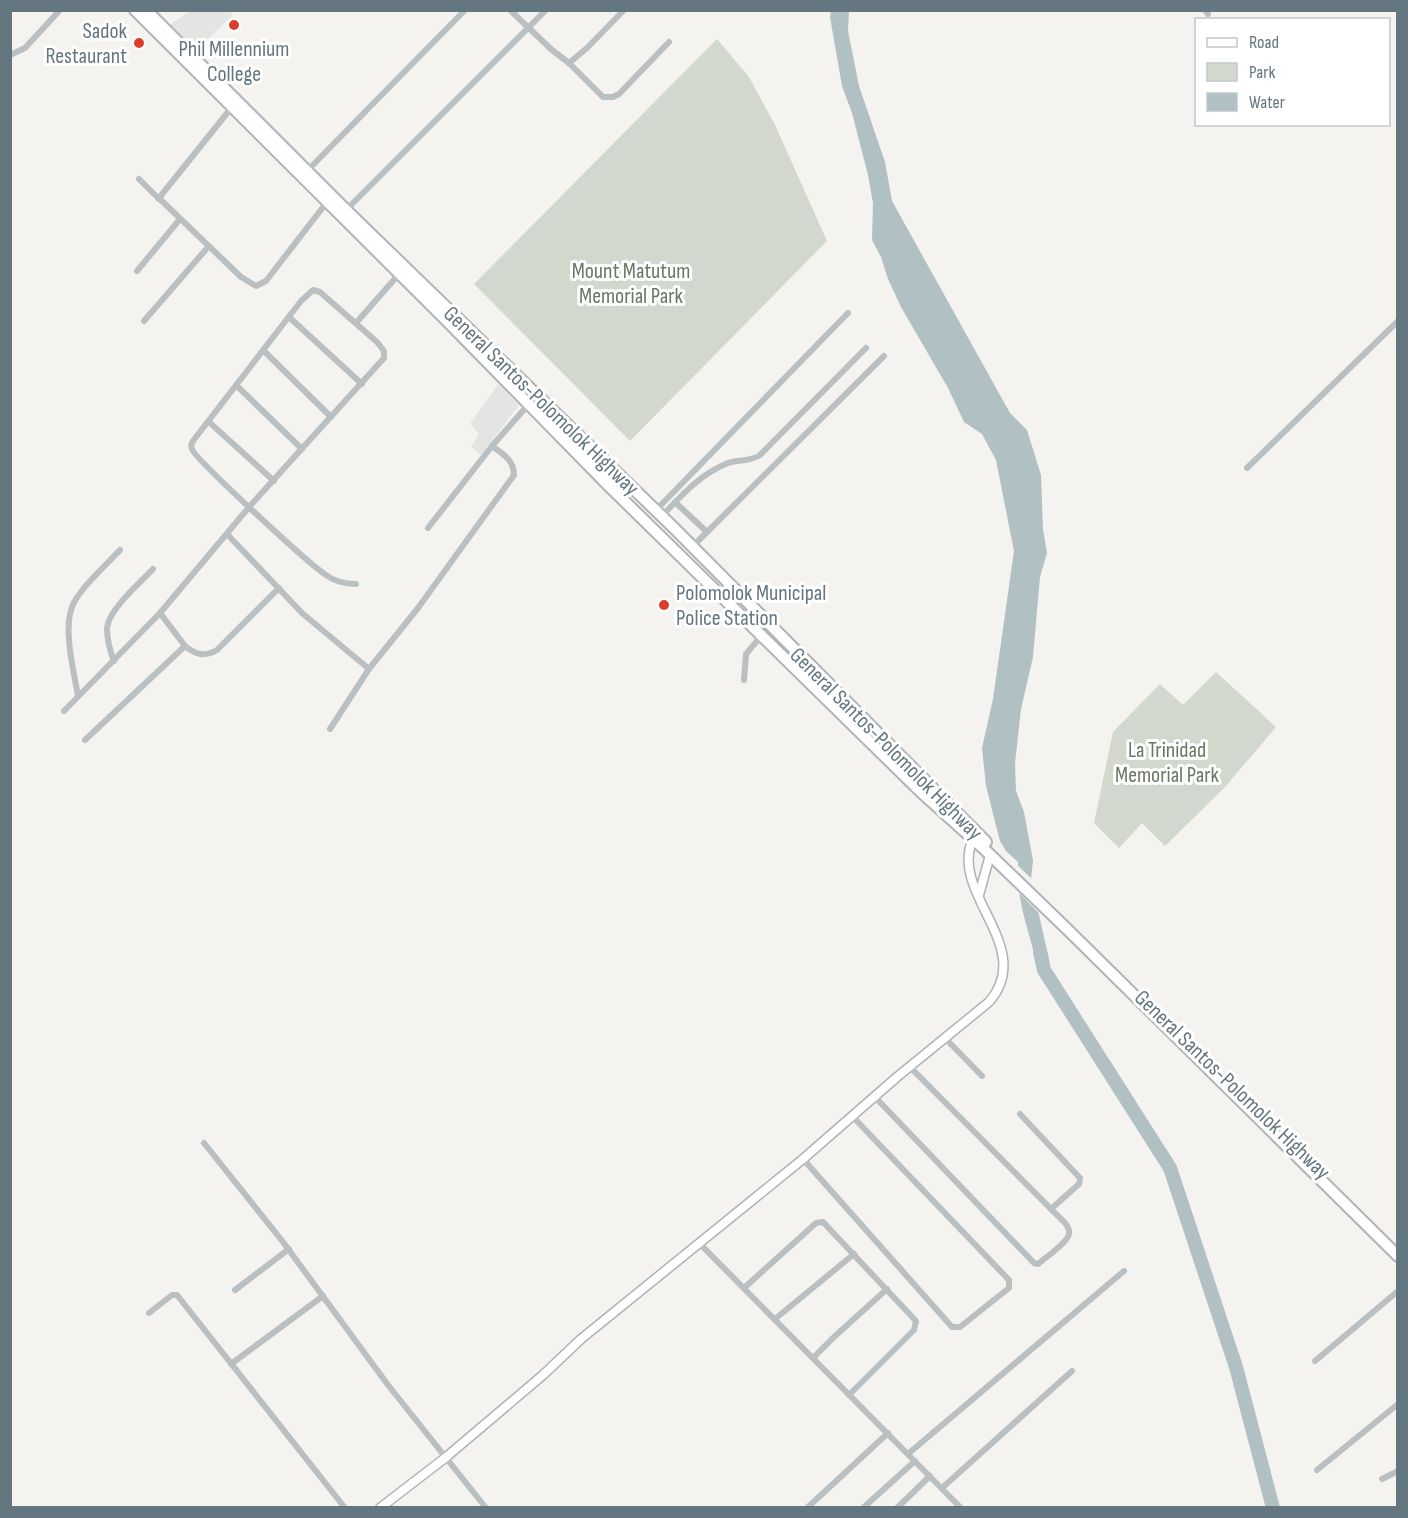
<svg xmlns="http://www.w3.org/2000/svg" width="1408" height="1518" viewBox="0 0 1408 1518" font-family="'Sofia Sans Condensed',sans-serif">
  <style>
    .built { fill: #e4e5e3 }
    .green { fill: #d3d8cf }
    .water { fill: #b1c0c3 }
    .pier { fill: #f4f3ef }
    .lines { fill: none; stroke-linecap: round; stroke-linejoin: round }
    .river { stroke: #b1c0c3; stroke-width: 14 }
    .secondary-casing { stroke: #acb3b6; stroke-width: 11 }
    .highway-casing { stroke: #afb4b6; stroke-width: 14 }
    .street { stroke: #babfc1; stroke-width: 6 }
    .secondary { stroke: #fff; stroke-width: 8 }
    .highway { stroke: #fff; stroke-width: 10 }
    .poi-dot { fill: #d83e2b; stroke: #fff; stroke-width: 2 }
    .labels { text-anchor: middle; stroke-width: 6; stroke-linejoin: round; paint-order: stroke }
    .poi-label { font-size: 22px; fill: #64767f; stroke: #fff; text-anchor: end }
    .park-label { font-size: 22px; fill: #697762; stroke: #fff }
    .street-label { font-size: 22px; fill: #64767f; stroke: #fff }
  </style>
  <rect width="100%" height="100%" fill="#f4f3ef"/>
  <g class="built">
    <path d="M190 11H229L233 15 212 35 199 53 169 25Z"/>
    <path d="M498 384 519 405 481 455 471 447 479 434 470 424Z"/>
  </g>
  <g class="green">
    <path d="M717 39 749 77 775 125 827 241 630 441 474 284Z"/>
    <path d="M1216 672 1276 727 1226 786 1165 846 1142 823 1119 848 1094 823 1113 732 1160 684 1183 705Z"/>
  </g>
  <path class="water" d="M831 11H849L848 31 859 86 885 162 892 201 1010 413 1027 430 1041 475 1043 529 1047 553 1040 577 1033 657 1021 709 1015 763 1016 791 1024 812 1033 861 1031 879 1050 964 1044 970 1037 964C1029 931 1015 897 1018 862L1006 851 1000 841 986 786 982 748 993 699 1014 551 996 460 982 434 964 422 948 388 901 307 888 279 881 257 872 240 873 203 868 175 852 113 842 86 830 17Z"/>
  <path class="pier" d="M1005 853 1035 882 1042 916 1016 890 1015 863Z"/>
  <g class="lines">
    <path class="river" d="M1040 952 1044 970 1170 1168 1236 1367 1273 1508"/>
    <defs>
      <g id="secondary">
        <path d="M979 895 990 855"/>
        <path d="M380 1508 445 1458 543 1375 581 1339 803 1159 897 1077 989 1002C1037 947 948 893 973 839"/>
      </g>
      <g id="highway">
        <path d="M135 10 449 323 609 486 920 791 982 847 1068 930 1398 1256"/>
        <path d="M146 10 346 210 676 530 986 842"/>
      </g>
    </defs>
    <use href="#secondary" class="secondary-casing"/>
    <use href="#highway" class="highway-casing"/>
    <g class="street">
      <path d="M510 10 552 50 569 63 587 48 624 10"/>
      <path d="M1205 10 1208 14"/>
      <path d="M10 55 25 48 60 10"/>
      <path d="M569 63 603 97H613L619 94 669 42"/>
      <path d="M232 107 163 193 159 199 162 201 241 277 256 286 266 281 327 202"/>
      <path d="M307 171 465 10"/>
      <path d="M139 179 159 199"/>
      <path d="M346 210 546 10"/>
      <path d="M137 271 180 219"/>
      <path d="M289 317 362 384"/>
      <path d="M144 321 208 247"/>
      <path d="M356 323 399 274"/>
      <path d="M264 351 331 417"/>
      <path d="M237 386 302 449"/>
      <path d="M209 422 274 481"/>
      <path d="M1247 468 1398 321"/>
      <path d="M675 502 707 532"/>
      <path d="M655 511 848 313"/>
      <path d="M661 517C682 495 700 474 728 463 738 459 751 462 760 455L866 348"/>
      <path d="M428 528 492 446 528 405"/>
      <path d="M227 534 302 613 369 669"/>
      <path d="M692 547 884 356"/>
      <path d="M185 646C196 655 205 657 217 650L279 588"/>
      <path d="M114 661C110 651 107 639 107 628 109 609 140 583 153 569"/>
      <path d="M744 680 746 654 762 635"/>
      <path d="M78 696C74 672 63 630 72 607 78 590 107 564 120 550"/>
      <path d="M64 711 160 613 250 506 384 358V351L377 342 320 292 313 290 301 301 196 437C193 441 190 444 192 449 195 459 310 565 326 575 335 582 345 584 356 584"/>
      <path d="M330 729 369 669 418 608 514 475C514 460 503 454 492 446"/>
      <path d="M85 740 185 646 160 613"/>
      <path d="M945 1038 982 1076"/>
      <path d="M875 1097 1034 1263 1038 1264C1045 1258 1068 1242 1069 1234 1070 1230 1068 1228 1066 1224L910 1067"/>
      <path d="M1020 1114 1080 1178 1079 1184 1051 1209"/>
      <path d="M204 1143 283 1242 388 1385 486 1508"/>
      <path d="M803 1159 952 1327H960L1009 1288V1280L852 1116"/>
      <path d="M700 1244 961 1508"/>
      <path d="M744 1288 816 1223 823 1222 916 1321 914 1330 849 1395"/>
      <path d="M235 1290 289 1249"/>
      <path d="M149 1313 172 1295H177L345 1508"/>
      <path d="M775 1319 854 1254"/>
      <path d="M813 1358 834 1337 887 1289"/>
      <path d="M1315 1361 1398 1291"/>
      <path d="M231 1364 323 1296"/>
      <path d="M908 1454 1124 1271"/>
      <path d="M1317 1470 1398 1404"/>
      <path d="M1382 1479 1398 1471"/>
      <path d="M942 1488 1072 1371"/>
      <path d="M807 1508 888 1433"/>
      <path d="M863 1508 915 1461"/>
      <path d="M897 1508 930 1476"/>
    </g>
    <use href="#secondary" class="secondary"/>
    <use href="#highway" class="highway"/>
  </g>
  <g class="poi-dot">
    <circle cx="234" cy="25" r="6"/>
    <circle cx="139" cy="43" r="6"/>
    <circle cx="664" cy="605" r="6"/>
  </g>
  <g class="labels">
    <g class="poi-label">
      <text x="127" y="38">Sadok<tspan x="127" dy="25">Restaurant</tspan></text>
      <text x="234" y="56" text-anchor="middle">Phil Millennium<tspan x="234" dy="25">College</tspan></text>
      <text x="676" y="600" text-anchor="start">Polomolok Municipal<tspan x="676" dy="25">Police Station</tspan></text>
    </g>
    <g class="park-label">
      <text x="631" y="278">Mount Matutum<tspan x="631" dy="25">Memorial Park</tspan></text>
      <text x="1167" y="757">La Trinidad<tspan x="1167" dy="25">Memorial Park</tspan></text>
    </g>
    <g class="street-label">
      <text transform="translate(542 400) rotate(44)" y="8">General Santos-Polomolok Highway</text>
      <text transform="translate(887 743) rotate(45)" y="8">General Santos-Polomolok Highway</text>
      <text transform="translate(1233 1084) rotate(44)" y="8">General Santos-Polomolok Highway</text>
    </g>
  </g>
  <rect width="1408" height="1518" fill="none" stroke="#64767f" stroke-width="24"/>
  <rect x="1195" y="18" width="195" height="108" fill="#ffffff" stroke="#c1c8cc" stroke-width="1.5"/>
  <rect x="1207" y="38" width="30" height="9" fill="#ffffff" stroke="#c1c8cc" stroke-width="1.5"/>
  <text x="1249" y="48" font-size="18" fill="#64767f">Road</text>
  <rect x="1207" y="63" width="30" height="18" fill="#d3d8cf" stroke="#c1c8cc" stroke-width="1.5"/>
  <text x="1249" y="78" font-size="18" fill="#64767f">Park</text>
  <rect x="1207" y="93" width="30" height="18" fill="#b1c0c3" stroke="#c1c8cc" stroke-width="1.5"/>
  <text x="1249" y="108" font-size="18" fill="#64767f">Water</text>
</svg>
